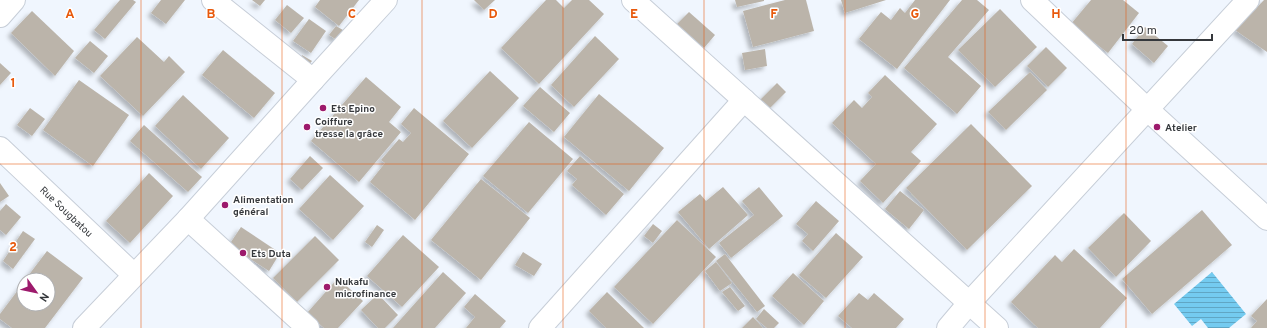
<svg xmlns="http://www.w3.org/2000/svg" width="1267" height="328" viewBox="0 0 1267 328" font-family="Overpass,sans-serif">
  <style>
    .water { fill: url(#water-rules) }
    .building { fill: #bbb4aa; filter: url(#shadow) }
    .lines { fill: none; stroke-linecap: round; stroke-linejoin: round }
    .minor-casing { stroke: #c7ced8; stroke-width: 24 }
    .minor { stroke: #fff; stroke-width: 22 }
    .grid { fill: none; stroke: #e8590c; stroke-width: 1; stroke-opacity: 0.55 }
    .poi-dot { fill: #9d1a6c; stroke: #fff; stroke-width: 1.5 }
    .labels { text-anchor: middle; stroke-width: 3; stroke-linejoin: round; paint-order: stroke }
    .poi-label { font-size: 10px; font-weight: bold; fill: #35383c; stroke: #fff; text-anchor: start }
    .street-label { font-size: 10px; fill: #35383c; stroke: #fff }
    .grid-label { font-size: 13px; text-anchor: middle; font-weight: bold; fill: #e8590c; stroke: #fff; stroke-width: 3; stroke-linejoin: round; paint-order: stroke }
  </style>
  <defs>
    <pattern id="water-rules" width="6" height="5" patternUnits="userSpaceOnUse"><rect width="6" height="5" fill="#74cbf0"/><path d="M0 2.5h6" fill="none" stroke="#60a6c4"/></pattern>
    <filter id="shadow"><feDropShadow dx="-3.5" dy="3.5" stdDeviation="2" flood-color="#0004"/></filter>
  </defs>
  <rect width="100%" height="100%" fill="#f0f6fe"/>
  <path class="water" d="M1212 272 1246 314 1229 328H1208L1201 319 1192 326 1174 304Z"/>
  <g class="building">
    <path d="M120 0H133L136 2 105 39 94 30Z"/>
    <path d="M161 0H185L166 24 151 13Z"/>
    <path d="M252 0H265L260 6Z"/>
    <path d="M320 0H359L339 26 315 7Z"/>
    <path d="M474 0H495L484 10Z"/>
    <path d="M546 0H556L564 8 572 0H589L604 14 539 84 501 48Z"/>
    <path d="M735 0H764V1L737 7Z"/>
    <path d="M785 0H806L814 31 753 47 743 11Z"/>
    <path d="M841 0H886L845 13Z"/>
    <path d="M915 0H950L897 69 859 39 881 12 891 20 900 8 905 13Z"/>
    <path d="M962 0H977L989 10 948 57 981 86 957 114 904 68Z"/>
    <path d="M1091 0H1123L1139 13 1108 53 1071 24Z"/>
    <path d="M1264 0H1267V52L1235 30Z"/>
    <path d="M287 5 304 18 291 33 275 20Z"/>
    <path d="M1000 9 1037 47 995 87 958 50Z"/>
    <path d="M32 11 74 51 55 76 11 33Z"/>
    <path d="M689 12 715 35 704 48 677 24Z"/>
    <path d="M309 19 326 31 311 53 293 41Z"/>
    <path d="M336 26 343 30 337 40 329 35Z"/>
    <path d="M1145 27 1168 46 1154 63 1132 44Z"/>
    <path d="M595 36 619 59 574 107 551 85Z"/>
    <path d="M137 37 164 62 169 56 185 72 143 116 100 76Z"/>
    <path d="M90 41 108 56 94 73 75 58Z"/>
    <path d="M1046 47 1067 68 1048 87 1027 66Z"/>
    <path d="M765 49 767 66 745 70 742 53Z"/>
    <path d="M223 50 275 93 254 118 202 75Z"/>
    <path d="M302 55 312 61 307 67 298 62Z"/>
    <path d="M0 63 11 73 0 85Z"/>
    <path d="M490 71 519 98 472 148 443 121Z"/>
    <path d="M1030 72 1047 90 1006 130 988 112Z"/>
    <path d="M885 75 937 124 911 152 921 161 883 203 860 181 876 164 832 123 854 100 862 108 872 97 868 93Z"/>
    <path d="M366 77 401 107 389 122 401 132 359 182 311 141Z"/>
    <path d="M79 80 129 115 93 166 43 130Z"/>
    <path d="M777 83 786 92 769 109 760 100Z"/>
    <path d="M540 87 570 113 554 132 523 106Z"/>
    <path d="M599 94 664 148 629 191 564 137Z"/>
    <path d="M183 95 229 138 201 169 155 126Z"/>
    <path d="M30 108 45 119 32 136 17 125Z"/>
    <path d="M414 108 469 154 415 220 370 182 385 163 381 160 399 139 403 142 411 133 401 124Z"/>
    <path d="M529 122 573 159 528 213 483 176Z"/>
    <path d="M971 124 1032 186 967 250 906 188Z"/>
    <path d="M144 125 202 177 188 192 130 141Z"/>
    <path d="M310 156 323 168 302 190 290 179Z"/>
    <path d="M580 156 624 194 606 215 572 185 577 179 567 171Z"/>
    <path d="M149 173 173 196 130 243 106 221Z"/>
    <path d="M330 175 364 206 333 240 299 209Z"/>
    <path d="M481 179 530 218 481 280 431 240Z"/>
    <path d="M0 183 9 196 0 202Z"/>
    <path d="M723 187 748 215 709 249 678 212 700 194 706 201Z"/>
    <path d="M759 187 783 216 731 258 719 243 754 215 742 201Z"/>
    <path d="M900 191 924 210 909 229 885 209Z"/>
    <path d="M816 201 839 221 813 251 802 241 808 234 796 224Z"/>
    <path d="M6 204 21 217 6 235 0 230V211Z"/>
    <path d="M1202 210 1232 245 1152 314 1122 279Z"/>
    <path d="M1124 213 1151 241 1116 277 1088 248Z"/>
    <path d="M677 220 716 257 653 324 614 287Z"/>
    <path d="M653 224 662 231 653 243 644 236Z"/>
    <path d="M377 225 384 230 372 247 365 242Z"/>
    <path d="M241 227 280 253 269 271 229 245Z"/>
    <path d="M23 231 35 239 13 269 3 261Z"/>
    <path d="M836 233 863 257 826 298 799 275Z"/>
    <path d="M403 235 439 267 402 307 367 276Z"/>
    <path d="M315 236 339 260 297 302 273 278Z"/>
    <path d="M1074 249 1127 298 1100 328H1038L1011 302 1055 255 1062 262Z"/>
    <path d="M47 251 83 278 45 328H12L0 319V314L24 282V304H48V280H25Z"/>
    <path d="M523 252 542 264 534 276 515 265Z"/>
    <path d="M725 254 765 306 757 312 716 261Z"/>
    <path d="M716 262 732 283 720 291 705 271Z"/>
    <path d="M443 272 466 293 435 328H393Z"/>
    <path d="M793 273 824 301 804 325 772 296Z"/>
    <path d="M338 278 363 301 338 328H324L307 313Z"/>
    <path d="M730 287 745 306 738 311 722 292Z"/>
    <path d="M607 292 644 328H606L589 311Z"/>
    <path d="M859 293 868 300 874 293 904 319 896 328H852L838 316Z"/>
    <path d="M378 294 398 315 385 328H378L361 310Z"/>
    <path d="M475 294 506 321 500 328H466L475 317 464 307Z"/>
    <path d="M1267 299V328H1251L1257 321 1251 316Z"/>
    <path d="M764 309 779 323 774 328H767L756 319Z"/>
    <path d="M753 317 763 328H742Z"/>
  </g>
  <g class="lines">
    <defs>
      <g id="minor">
        <path d="M213 0 313 80"/>
        <path d="M633 0 997 328"/>
        <path d="M1032 0 1148 110 1267 219"/>
        <path d="M0 16 14 0"/>
        <path id="s1" d="M0 148 134 275"/>
        <path d="M188 219 308 328"/>
        <path d="M84 328 188 219 313 80 386 0"/>
        <path d="M540 328 744 100"/>
        <path d="M948 328 970 302 1248 0"/>
      </g>
    </defs>
    <use href="#minor" class="minor-casing"/>
    <use href="#minor" class="minor"/>
  </g>
  <path class="grid" d="M141 0V328M282 0V328M422 0V328M563 0V328M704 0V328M845 0V328M985 0V328M1126 0V328M0 164H1267"/>
  <g class="poi-dot">
    <circle cx="323" cy="108" r="4"/>
    <circle cx="307" cy="127" r="4"/>
    <circle cx="1157" cy="127" r="4"/>
    <circle cx="225" cy="205" r="4"/>
    <circle cx="243" cy="253" r="4"/>
    <circle cx="327" cy="287" r="4"/>
  </g>
  <g class="labels">
    <g class="poi-label">
      <text x="331" y="112">Ets Epino</text>
      <text x="315" y="125">Coiffure<tspan x="315" dy="12">tresse la grâce</tspan></text>
      <text x="1165" y="131">Atelier</text>
      <text x="233" y="203">Alimentation<tspan x="233" dy="12">général</tspan></text>
      <text x="251" y="257">Ets Duta</text>
      <text x="335" y="285">Nukafu<tspan x="335" dy="12">microfinance</tspan></text>
    </g>
    <g class="street-label">
      <text dy="4" stroke="none"><textPath href="#s1" startOffset="92">Rue Sougbatou</textPath></text>
    </g>
  </g>
  <g class="grid-label">
    <text x="70" y="18">A</text>
    <text x="211" y="18">B</text>
    <text x="352" y="18">C</text>
    <text x="493" y="18">D</text>
    <text x="634" y="18">E</text>
    <text x="774" y="18">F</text>
    <text x="915" y="18">G</text>
    <text x="1056" y="18">H</text>
    <text x="13" y="87">1</text>
    <text x="13" y="251">2</text>
  </g>
  <g transform="translate(36 292) rotate(123)"><circle r="19" fill="#ffffff" stroke="#aeafb1"/>
  <path d="M0-3L7 15L0 10L-7 15Z" fill="#9d1a6c"/>
  <text y="-6" font-size="11" font-weight="bold" text-anchor="middle" fill="#35383c">N</text>
  </g>
  <path d="M1123 34v6h89v-6" fill="none" stroke="#35383c" stroke-width="2"/>
  <text x="1129" y="34" font-size="12" fill="#35383c" stroke="#ffffff" stroke-width="3" paint-order="stroke">20 m</text>
</svg>
